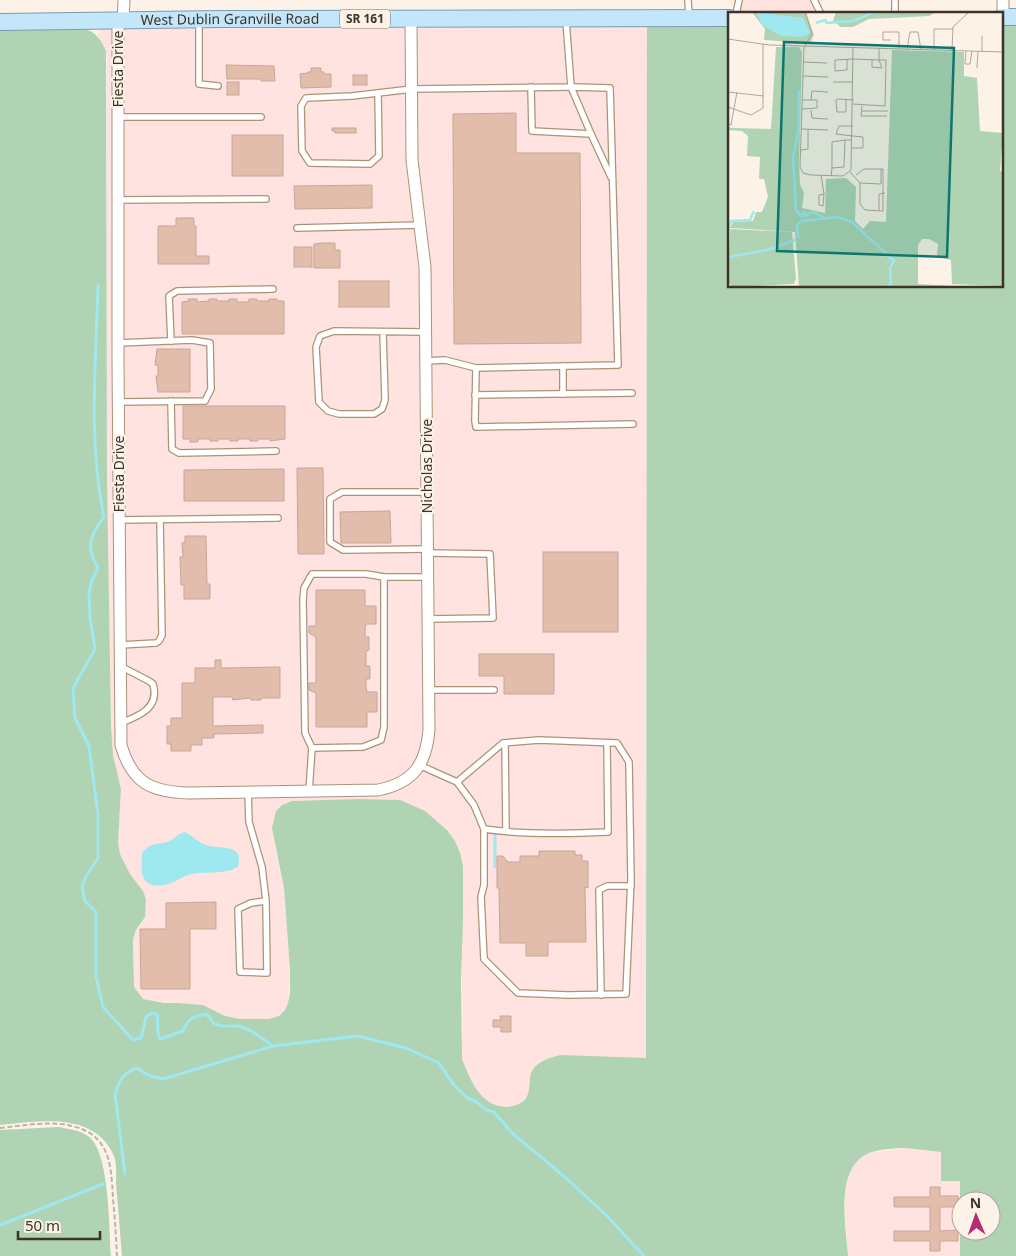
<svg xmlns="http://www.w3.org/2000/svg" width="1016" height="1256" viewBox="0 0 1016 1256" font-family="'Noto Sans',sans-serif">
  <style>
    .industrial { fill: #fee3e0 }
    .green { fill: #afd3b3; fill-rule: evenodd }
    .water { fill: #9fe8ef }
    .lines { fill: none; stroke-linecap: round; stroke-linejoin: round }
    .stream { stroke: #9fe8ef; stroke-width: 3 }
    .building { fill: #e2bdac; stroke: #c9a595 }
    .lane-casing { stroke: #ab9378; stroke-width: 8 }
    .street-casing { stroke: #ab9378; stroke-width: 13 }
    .primary-casing { stroke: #7a9caf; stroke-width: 18 }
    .path { stroke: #beb3a8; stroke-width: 2; stroke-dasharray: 5 2.5; stroke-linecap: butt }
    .lane { stroke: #fff; stroke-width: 5.5 }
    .street { stroke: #fff; stroke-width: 11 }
    .primary { stroke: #c3e6fb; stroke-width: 16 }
    .labels { text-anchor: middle; stroke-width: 4.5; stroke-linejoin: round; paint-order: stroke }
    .shield { fill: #fdf2e7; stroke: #776c61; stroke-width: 1 }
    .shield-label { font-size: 12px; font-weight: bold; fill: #3d3327 }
    .street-label { font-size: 14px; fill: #3d3327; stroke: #fdf2e7 }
    .inset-river { fill: none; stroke: #9fe8ef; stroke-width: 2.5 }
    .inset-road { fill: none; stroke: #b0a69a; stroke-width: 1 }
    .view { fill: #0f766e; fill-opacity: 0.15; stroke: #0f766e; stroke-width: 2.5 }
    .inset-edge { fill: none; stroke: #3d3327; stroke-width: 2.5 }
  </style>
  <rect width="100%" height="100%" fill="#fdf2e7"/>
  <g class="industrial">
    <rect x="734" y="0" width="88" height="14"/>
    <path d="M104 18 647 24 646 1059 529 1080 530 1089 527 1097 521 1103 511 1107H501L489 1102 477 1091 468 1074 462 1059 461 1043 463 1027 461 949 463 918 460 853 455 841 447 830 425 811 385 799 292 801 273 837 284 888 290 969 288 1003 285 1010 279 1016 269 1019H240L225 1016 203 1005 152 1001 143 999 138 994 134 987 133 977V939L136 930 142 924 146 908V899L143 891 130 874 120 854 118 843 121 789 113 755 111 726 107 478V59L106 50 98 36Z"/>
    <path d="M906 1148 941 1152 960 1181V1256H848L845 1209V1191L849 1174 854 1164 865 1155 881 1151Z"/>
  </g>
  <g class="green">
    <path d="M1002 22H1016V1256H960V1181H941V1152C929 1151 918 1149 906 1148 895 1148 875 1149 865 1155 835 1172 846 1228 848 1256H122C120 1232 118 1207 116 1183 116 1174 117 1163 114 1156 95 1111 39 1121 0 1125V28H83C95 32 101 39 106 51L107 478 111 726 113 755 121 789 118 843 120 854 130 874 143 891 146 899 145 917 136 930 133 939V951L134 987 143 999 164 1003H178L203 1005 225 1016 240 1019H269L279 1016 285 1010 288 1003 290 993V969L284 888 272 828 276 811 282 805 292 801 359 799 400 800 425 811 447 830 455 841 460 853 463 866V918L461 980 462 1059C470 1079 480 1106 506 1107 513 1107 522 1104 526 1098 530 1092 529 1085 530 1079 531 1063 548 1058 561 1055L646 1058 647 23 730 24V286H1002ZM961 1201H991V1231H961Z"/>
    <path d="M59 1127C68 1129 80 1130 88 1136 110 1151 109 1230 111 1256H0V1130Z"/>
  </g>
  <path class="water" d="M185 832C192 836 198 842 206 845 218 850 245 842 238 867 224 875 207 871 192 874 185 875 180 879 174 882 162 887 145 889 142 873 141 866 142 859 142 853 152 842 155 845 167 842 174 840 178 833 185 832Z"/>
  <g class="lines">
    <g class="stream">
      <path d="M98 286C96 363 88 441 104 517 90 535 85 547 98 568L92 580 89 593 90 618 95 649 73 688 75 718 89 746 98 815V858L86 876 82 887 85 901 96 912V977L103 1007 133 1040 141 1038 146 1017 152 1013 157 1014C159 1023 156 1031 160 1039L183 1031C189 1017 193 1017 207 1014L214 1024 223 1026H239L253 1032 273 1046"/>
      <path d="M495 867V836"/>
      <path d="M125 1174 115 1094C120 1079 123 1073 137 1068L150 1076 163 1079 273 1046 315 1041 358 1036 406 1048 439 1063 453 1084 467 1098 473 1100 487 1110 494 1112 511 1132 566 1178 606 1215 644 1256"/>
      <path d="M0 1225 103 1184"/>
    </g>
  </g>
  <g class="building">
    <path d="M226 65 274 66 275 81H261V79H227Z"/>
    <path d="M311 68H321V72H324V74H331V87L301 88 300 74 308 73V72H311Z"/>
    <rect x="353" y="75" width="14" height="10"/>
    <rect x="227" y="82" width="12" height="13"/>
    <path d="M516 113V153H580L581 343 454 344 453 114Z"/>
    <path d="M332 128H356V133H335V131H332Z"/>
    <rect x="232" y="135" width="51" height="41"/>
    <path d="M372 185V208L295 209 294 186Z"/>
    <path d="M176 218H194V226H196V256H209V264H158V226H176Z"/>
    <path d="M322 243H335V250H340V268H314V244Z"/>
    <rect x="294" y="247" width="18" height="20"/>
    <rect x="339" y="281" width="50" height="26"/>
    <path d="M188 299H197V302L209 301V299H217V301H229V299H237V302H249V299H257V301H269V299H277V301H284V334H182V302L189 301Z"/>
    <path d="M157 349H190V392H158L156 376H158V365H155Z"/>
    <path d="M183 406H285V439L270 441V439H258V441H250V439H238V441H230V439H218V441H210V439H198V442H190V439H183Z"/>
    <path d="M297 468H323L324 554H298Z"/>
    <path d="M284 469V501H184V470Z"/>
    <path d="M390 511 391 543H341L340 512Z"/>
    <path d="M185 536H206L207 584H210V599H184V585H181L180 557H183L182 543 185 542Z"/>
    <rect x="543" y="552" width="75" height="80"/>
    <path d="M316 590H365V606H376V624H366L365 630V637H369V650L366 651V666H370V679H366V687L367 692H377V712H367V727H316V693L309 690V683H316V637L309 633V626H316Z"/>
    <path d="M479 654H554V694H504V676H479Z"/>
    <path d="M215 660H221V668L280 667V698H261V700H251L250 698 233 700 232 697H213V726L263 725V733L214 734V738H202V745H191V751H171V744H167V726H171V718H182V683H195V668H215Z"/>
    <path d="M539 851H575V855H582V861H588V888L585 887 586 942H548V956H526V943H500L499 888H497V856H503L508 862H520V856H539Z"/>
    <path d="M216 902V929H190V989H141L140 929H166V903Z"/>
    <path d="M500 1016H511V1032H501V1027H493V1020H501Z"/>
    <path d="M930 1187H940V1196H958L959 1207H940V1231L958 1230V1241H940V1251H930V1241H894V1231H930V1207H894V1197H930Z"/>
  </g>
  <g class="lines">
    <defs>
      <g id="lane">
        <path d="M688 0 689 16"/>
        <path d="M814 0 821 14"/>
        <path d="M736 14 739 0"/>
        <path d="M895 14V0"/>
        <path d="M199 21V84L218 86"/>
        <path d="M378 93 379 156 370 164 310 163 302 151 301 106 306 98 352 96 412 89 571 87 566 20"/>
        <path d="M118 117H261"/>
        <path d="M591 134 611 177"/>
        <path d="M118 200 266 199"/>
        <path d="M297 228 421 225"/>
        <path d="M383 332 385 400 382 409 374 414H339L328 411 319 402 316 347 320 336 334 331 426 332"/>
        <path d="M171 341 169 296 177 291 273 289"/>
        <path d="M118 343 192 340 210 343 211 389 205 401 118 402"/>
        <path d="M426 361 445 360 476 368 618 365 610 88 571 87 591 134 532 131 531 87"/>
        <path d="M476 368 475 421 476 427 633 424"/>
        <path d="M563 394V366"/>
        <path d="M475 395 632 393"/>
        <path d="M171 401 172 449 179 453 276 451"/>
        <path d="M427 492H342L330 499V542L343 550 428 549"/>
        <path d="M119 520 278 518"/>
        <path d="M428 553 490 554 493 618 428 619"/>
        <path d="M120 645 156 643 159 641 162 635 160 520"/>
        <path d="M120 666 149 681 153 684C160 708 139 716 121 723"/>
        <path d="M429 690H494"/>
        <path d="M505 743 506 831"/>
        <path d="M312 748 305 733 303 600 304 588 312 574H366L384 577"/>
        <path d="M419 765 457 782 474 805 484 829V885L481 897 484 959 518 993 568 995 626 994 631 879 629 762 617 743 539 740 503 743 457 782"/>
        <path d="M309 791 312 748 363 747 381 740 384 727V577H428"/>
        <path d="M248 792 249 822 262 867 266 901 267 973 240 972 238 909 251 903 266 901"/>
        <path d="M484 829C524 835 567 834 608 832L607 743"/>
        <path d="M601 995 599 890 607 886H631"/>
      </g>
      <g id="street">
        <path d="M1003 0V17"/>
        <path d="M118 21V360L121 745C132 783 151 792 189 793L378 790C413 783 426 765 429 730L425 267 412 160 411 19"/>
        <path d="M123 21 124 0"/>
      </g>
      <g id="primary">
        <path d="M1002 17H1016"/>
        <path id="s1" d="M0 22 221 19 730 18"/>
      </g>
    </defs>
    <use href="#lane" class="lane-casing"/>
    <use href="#street" class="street-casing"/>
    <use href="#primary" class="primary-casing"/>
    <path class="path" d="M0 1128C20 1126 41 1122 61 1124 109 1130 111 1159 113 1199 115 1218 116 1237 117 1256"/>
    <use href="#lane" class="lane"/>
    <use href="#street" class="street"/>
    <use href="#primary" class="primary"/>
  </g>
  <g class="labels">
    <rect class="shield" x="340" y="9.5" width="50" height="19" rx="4"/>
    <g class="shield-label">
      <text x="365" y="23">SR 161</text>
    </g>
    <g class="street-label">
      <text dy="5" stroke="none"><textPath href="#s1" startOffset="230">West Dublin Granville Road</textPath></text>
      <text transform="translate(118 69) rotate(-90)" y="5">Fiesta Drive</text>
      <text transform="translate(427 466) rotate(-90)" y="5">Nicholas Drive</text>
      <text transform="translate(119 474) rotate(-90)" y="5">Fiesta Drive</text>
    </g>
  </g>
  <g transform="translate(728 12)">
    <rect width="275" height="275" fill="#fdf2e7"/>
    <path d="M24 0H78L86 23 82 31 36 28 37 17ZM108 0H208L201 4 141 7 125 15H113L105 9ZM48 35H71L74 40 71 152 72 173 76 181 74 196 97 201 98 167 118 166 128 175 127 209 135 217 142 209 158 210 164 38 236 40V64L249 66 252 119 275 121 272 159 275 160V274L224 272 223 248 209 245 210 232 201 227H194L190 233V272L243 275H71L67 220 2 216 5 210 25 209 28 200H34L40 185 36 167H31L32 145 19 144 20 124 14 119 0 118V113L2 116 43 117ZM2 217 64 220 68 266 66 272 4 275 0 270Z" fill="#afd3b3"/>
    <path d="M28 0 75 6 82 21 74 25 53 24 34 13Z" fill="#9fe8ef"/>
    <path class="inset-river" d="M88 11 97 8 99 11 125 9 144 1 176 0M71 78V117L65 145 68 198 73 204 76 200 77 204 85 200 96 206M0 217 3 209 22 208 26 199M70 226 69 213 73 209 110 205 124 210 166 249 162 256 163 271 159 275M1 245 39 238 67 228"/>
    <path class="inset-road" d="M0 27 41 33 275 40M163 28H155V20H171V37M76 34 72 155 75 161 83 163 115 164 123 158 125 35M77 34 84 21 77 0M179 37 182 20H190L193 38M206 38V17H225M224 38 225 15 241 0M238 39 237 52H242L244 39M254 40V24M119 47V58L107 59V48L125 47 151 48V36M144 47V55L154 56 151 48M75 50 99 51M249 56 250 39M75 64 100 65M105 70H125M0 80 36 84M118 87V100H109L108 88 110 87 126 88M83 88 84 79 100 80M125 92 157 94 158 48H151M134 94 133 104H159M0 95 23 103 35 96V32M74 97 89 96V88H74M83 98 84 106 100 107M133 99H160M0 112 3 113 9 80M73 117 100 118M125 124 108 122 111 114H125M124 136H135V125L125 124M73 138 80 137V117M104 156V130L117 128M122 160 132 171V192L137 198 155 199V157H136L128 163M93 163 96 182 95 194 91 193V183L96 182M103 164 104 156 116 155 117 128H124M132 171 153 172V157M151 199V182L157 181"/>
    <path class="view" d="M56 30 226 36 219 245 49 239Z"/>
    <rect width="275" height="275" class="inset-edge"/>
  </g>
  <g transform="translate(976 1216) rotate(358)"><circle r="24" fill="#fdf2e7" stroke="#b0a69a"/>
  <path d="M0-4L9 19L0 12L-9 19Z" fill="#b22d73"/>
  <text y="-8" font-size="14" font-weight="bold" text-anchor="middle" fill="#3d3327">N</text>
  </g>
  <path d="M18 1231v8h82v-8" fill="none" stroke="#3d3327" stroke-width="2.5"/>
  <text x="25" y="1231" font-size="15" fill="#3d3327" stroke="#fdf2e7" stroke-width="4" paint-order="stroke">50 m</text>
</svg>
